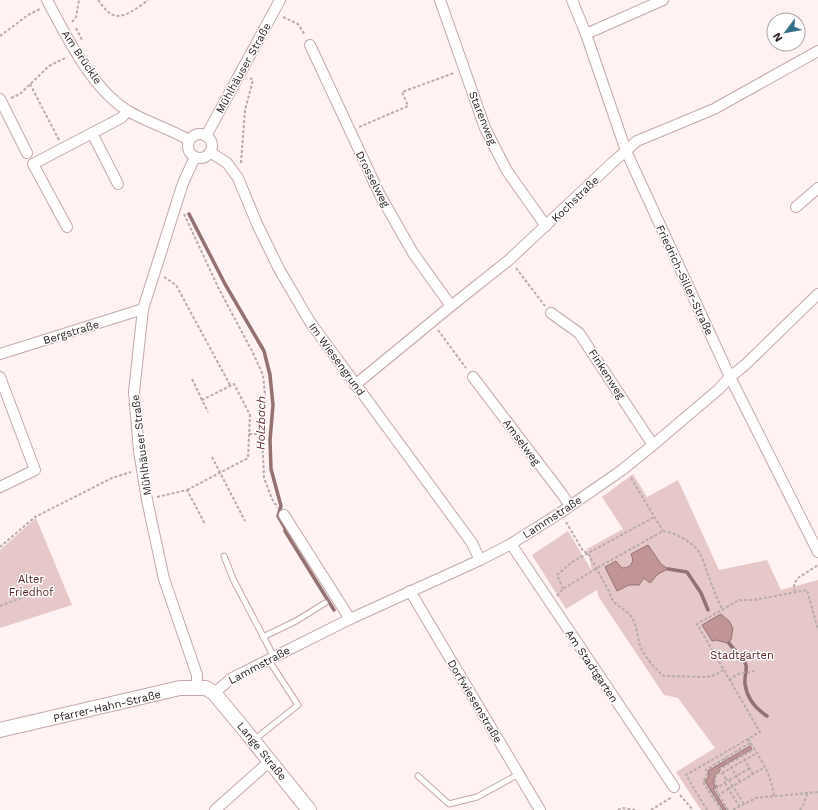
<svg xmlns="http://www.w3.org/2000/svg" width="818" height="810" viewBox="0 0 818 810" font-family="'Work Sans',sans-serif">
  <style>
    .green { fill: #e6c8c8 }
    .water { fill: #c19495; stroke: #957272 }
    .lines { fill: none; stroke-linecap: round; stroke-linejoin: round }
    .stream { stroke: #957272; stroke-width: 3.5 }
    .lane-casing { stroke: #c5a8a8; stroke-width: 7 }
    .street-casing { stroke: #c5a8a8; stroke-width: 12 }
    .secondary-casing { stroke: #c5a8a8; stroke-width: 16 }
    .path { stroke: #b7abab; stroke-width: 2; stroke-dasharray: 3 2; stroke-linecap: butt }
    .lane { stroke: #fff; stroke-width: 5 }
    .street { stroke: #fff; stroke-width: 10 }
    .secondary { stroke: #fff; stroke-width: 14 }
    .labels { text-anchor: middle; stroke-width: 3; stroke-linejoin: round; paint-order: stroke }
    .street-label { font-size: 11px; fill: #2d2222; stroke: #fff }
    .park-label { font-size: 11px; fill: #5a2126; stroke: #fff }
    .water-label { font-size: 12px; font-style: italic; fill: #6c3135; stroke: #fff }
  </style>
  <rect width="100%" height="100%" fill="#fff2f2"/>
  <g class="green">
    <path d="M633 474 647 497 678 480 719 570 767 560 781 590 818 580V810H701L676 772 715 748 678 698 664 695 598 596 597 590 566 609 532 555 568 531 592 571 587 549 623 529 602 497Z"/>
    <path d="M36 518 72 605 0 628V550Z"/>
  </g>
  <g class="water">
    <path d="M648 545 661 564 668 569 658 574 650 583 644 578 639 585H629L617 591 605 567 616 561 622 568C631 568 635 562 631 554Z"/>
    <path d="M721 614 729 621 733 628 731 640 727 643 716 640 712 641 702 625Z"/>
    <path d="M750 746 752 749 719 768 720 771 716 774 713 782 716 787 713 789 726 810H723L705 781 709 776 708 771Z"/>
  </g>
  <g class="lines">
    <g class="stream">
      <path d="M189 214 225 284 264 351 270 375 273 405 270 440 271 469 281 506 278 516 285 528V531L334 610"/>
      <path d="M668 569 687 572 701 593 708 610"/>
      <path d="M729 643C733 649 745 660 746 665 747 671 744 678 745 684 747 698 756 709 767 716"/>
    </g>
    <defs>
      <g id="lane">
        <path d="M224 556 233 579 274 657"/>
        <path d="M263 637 296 621 325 603"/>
        <path d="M254 740 298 705 268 659"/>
        <path d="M418 776 449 804 477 797 519 774"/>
      </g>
      <g id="street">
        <path d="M47 0C66 36 92 89 128 111 147 122 170 129 189 140"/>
        <path d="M440 0 485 128 507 171 546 226"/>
        <path d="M572 0 586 34 626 151 730 377 818 552"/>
        <path d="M586 34 663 0"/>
        <path d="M310 45 380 195 413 253 451 306"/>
        <path d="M0 99 27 153"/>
        <path d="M92 133 118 184"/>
        <circle cx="200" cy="146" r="12"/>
        <path d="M206 136 280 0"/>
        <path d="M210 152 227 163 238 178 257 224 279 269 310 322 472 543 480 560"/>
        <path d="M195 157 183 183 143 309 134 392 139 451 147 500 164 579 197 675V688"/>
        <path d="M796 207 818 188"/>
        <path d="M67 227 33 164 121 118 128 111"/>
        <path d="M551 313 579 333 653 445"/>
        <path d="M0 354 143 309"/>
        <path d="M0 377 35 470 0 487"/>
        <path d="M473 377 562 494 570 506"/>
        <path d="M355 385 451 306 509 260 612 163 637 141 714 109 818 51"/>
        <path d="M284 515 350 619"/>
        <path d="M511 544 674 787"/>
        <path d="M410 591 540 810"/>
        <path d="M214 693 232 678 350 619 480 560 511 544 560 513 622 470 653 445 719 389 730 377 745 365 818 294"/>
        <path d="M215 810 270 761"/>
      </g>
      <path id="secondary" d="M0 730 180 688H206L214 693 243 728 309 810"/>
    </defs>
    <use href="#lane" class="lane-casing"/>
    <use href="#street" class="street-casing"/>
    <use href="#secondary" class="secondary-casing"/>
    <g class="path">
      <path d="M98 0C102 5 106 11 111 14 122 21 139 7 148 0"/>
      <path d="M283 17 298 24 305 35"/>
      <path d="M72 22 76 17 79 0"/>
      <path d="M76 28 82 40"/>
      <path d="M0 36 28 15 40 9"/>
      <path d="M30 84 59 140"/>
      <path d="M11 98 20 94 49 66 67 57"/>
      <path d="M359 127 408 106 402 92 454 73"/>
      <path d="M241 163 245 110 253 80 250 78"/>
      <path d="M184 214 218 287 253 353 263 375 266 403 262 434 264 478 272 499 278 508"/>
      <path d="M516 268 545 306"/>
      <path d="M164 277 176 285 230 385"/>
      <path d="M438 330 466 368"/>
      <path d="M192 379 202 400"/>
      <path d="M249 434H262"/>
      <path d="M212 457 245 521"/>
      <path d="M631 478 663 531"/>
      <path d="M187 490 248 458 250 415 234 384 202 400 208 412"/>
      <path d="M157 497 187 490 205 524"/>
      <path d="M566 522 583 551 588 553 610 593C611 606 626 607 632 618 637 626 637 636 640 645 643 655 653 666 660 673L664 676 707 677 715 675 723 670"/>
      <path d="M0 547 35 517 112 478 131 472"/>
      <path d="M563 589 557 575 572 562 654 517"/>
      <path d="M795 592 794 584 798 578 818 565"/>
      <path d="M557 596 563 589 597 568 663 531C674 532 688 540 696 548 703 556 705 568 709 577 713 588 717 598 722 609"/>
      <path d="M0 606 42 590"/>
      <path d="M729 680C733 677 737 674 742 673 748 672 750 673 756 670"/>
      <path d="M748 739C760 758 771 773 774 796"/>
      <path d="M739 750 753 774"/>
      <path d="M725 758 740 782"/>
      <path d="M722 773 757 753"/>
      <path d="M726 779 720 769 754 749"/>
      <path d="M729 780 744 804"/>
      <path d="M725 783 739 806"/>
      <path d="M718 787 715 782 716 774 721 772"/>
      <path d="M680 795 693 810"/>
      <path d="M713 798 765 767"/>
      <path d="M618 810 622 808 635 810"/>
      <path d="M651 810 672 797"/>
      <path d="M707 810 686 775 760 732 697 624 739 600H754L807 590 818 630"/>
      <path d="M721 810 703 782 707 775 706 770 750 743"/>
      <path d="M728 810 715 789 725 783 724 781 728 779 729 780 750 768"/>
      <path d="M733 810 756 798 818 792"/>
      <path d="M800 810 803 806 807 794"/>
    </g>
    <use href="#lane" class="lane"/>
    <use href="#street" class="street"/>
    <use href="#secondary" class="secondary"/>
  </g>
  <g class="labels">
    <g class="street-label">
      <text transform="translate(82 57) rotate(56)" y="4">Am Brückle</text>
      <text transform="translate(243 68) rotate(-61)" y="4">Mühlhäuser Straße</text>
      <text transform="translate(483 118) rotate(68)" y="4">Starenweg</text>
      <text transform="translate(373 179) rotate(63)" y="4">Drosselweg</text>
      <text transform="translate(575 199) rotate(-44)" y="4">Kochstraße</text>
      <text transform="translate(685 280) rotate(65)" y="4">Friedrich-Siller-Straße</text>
      <text transform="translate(71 332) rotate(-17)" y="4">Bergstraße</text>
      <text transform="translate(337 359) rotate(54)" y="4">Im Wiesengrund</text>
      <text transform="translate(607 374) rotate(57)" y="4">Finkenweg</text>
      <text transform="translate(522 442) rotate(53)" y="4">Amselweg</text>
      <text transform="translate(141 445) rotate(-97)" y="4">Mühlhäuser Straße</text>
      <text transform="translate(552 517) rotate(-33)" y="4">Lammstraße</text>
      <text transform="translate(259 665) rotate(-28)" y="4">Lammstraße</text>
      <text transform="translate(592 666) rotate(56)" y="4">Am Stadtgarten</text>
      <text transform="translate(475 701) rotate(59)" y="4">Dorfwiesenstraße</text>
      <text transform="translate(107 706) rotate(-13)" y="4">Pfarrer-Hahn-Straße</text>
      <text transform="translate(262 751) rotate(51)" y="4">Lange Straße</text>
    </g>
    <g class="park-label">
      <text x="31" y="583">Alter<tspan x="31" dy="13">Friedhof</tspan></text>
      <text x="742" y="659">Stadtgarten</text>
    </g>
    <g class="water-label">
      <text transform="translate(261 423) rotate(-89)" y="4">Holzbach</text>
    </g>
  </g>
  <g transform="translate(786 32) rotate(238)"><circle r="19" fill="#ffffff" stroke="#aba7a7"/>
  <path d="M0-3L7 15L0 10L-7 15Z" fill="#357088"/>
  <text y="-6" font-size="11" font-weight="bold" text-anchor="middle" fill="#2d2222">N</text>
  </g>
</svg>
